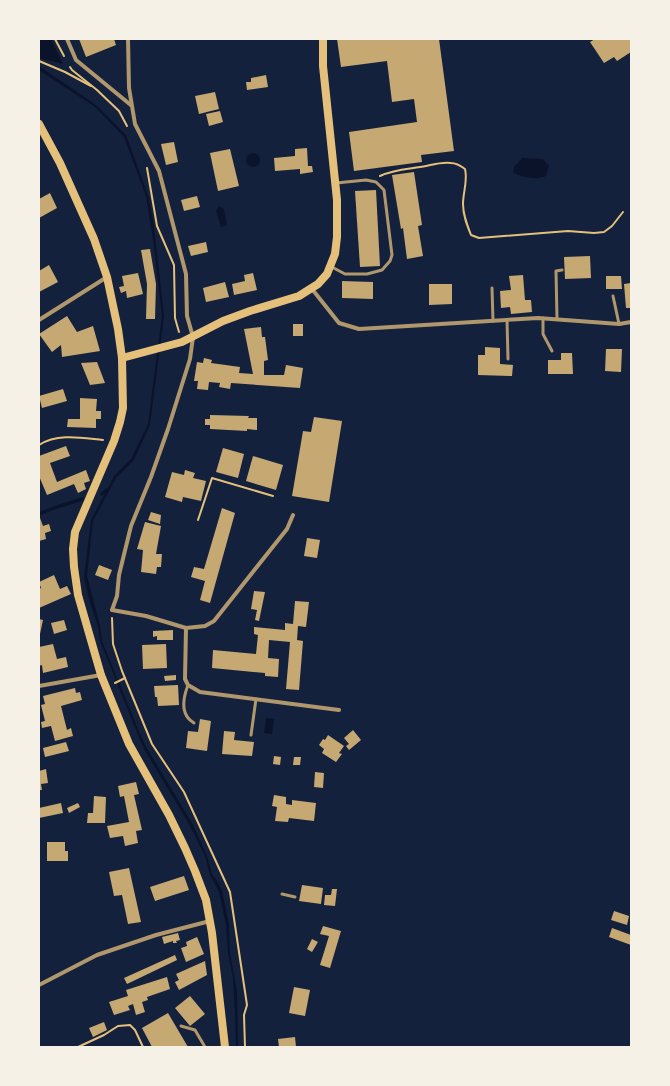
<svg xmlns="http://www.w3.org/2000/svg" width="670" height="1086" viewBox="0 0 670 1086" font-family="'PT Sans Narrow',sans-serif">
  <style>
    .water { fill: #0b132b }
    .lines { fill: none; stroke-linecap: round; stroke-linejoin: round }
    .stream { stroke: #0b132b; stroke-width: 3.5 }
    .building { fill: #c6a872 }
    .path { stroke: #e5c07b; stroke-width: 2 }
    .service { stroke: #b1986c; stroke-width: 3 }
    .minor { stroke: #b1986c; stroke-width: 4 }
    .secondary { stroke: #e5c07b; stroke-width: 8 }
  </style>
  <rect width="100%" height="100%" fill="#14213d"/>
  <g class="water">
    <path d="M39 39H51L63 64 39 58Z"/>
    <path d="M39 66 96 105 126 135 149 198 154 227 164 316 150 425 134 460 116 478 93 521 87 576 100 625 102 641 140 734 146 747 192 823 207 856 212 874 218 882 222 891 229 924 230 953 237 992 238 1047H236L235 1013 233 978 228 953 226 925 219 892 210 875 205 856 189 824 144 749 138 735 100 641 98 627 90 603 84 577 91 520 114 476 131 459 148 424 162 316 154 247 146 196 124 137 95 107 39 70Z"/>
    <circle cx="253" cy="160" r="7"/>
    <path d="M522 158 543 159 549 166 546 176C535 181 523 177 513 173L514 167Z"/>
    <path d="M219 206 224 209 227 225 221 227 216 211Z"/>
    <path d="M266 718 274 719 272 734 264 733Z"/>
  </g>
  <g class="lines">
    <g class="stream">
      <path d="M102 494 108 489"/>
      <path d="M39 514 54 508 82 499"/>
    </g>
  </g>
  <g class="building">
    <path d="M79 39H114L116 45 86 57Z"/>
    <path d="M337 39H439L454 151 421 155 422 162 354 171 349 132 417 122 414 99 392 102 387 61 341 67Z"/>
    <path d="M595 39H631V52L617 61 614 57 604 63 590 42Z"/>
    <path d="M266 75 268 87 247 90 246 82H251V78Z"/>
    <path d="M215 92 219 109 199 114 195 96Z"/>
    <path d="M220 111 223 122 209 126 206 114Z"/>
    <path d="M174 142 178 162 166 165 161 144Z"/>
    <path d="M307 148 308 166H312L313 172 300 174V169L275 171 274 158 295 156V149Z"/>
    <path d="M230 149 239 186 218 191 210 153Z"/>
    <path d="M414 172 422 225 418 226 423 256 407 259 403 228 401 229 392 175Z"/>
    <path d="M376 190 380 266 360 267 355 191Z"/>
    <path d="M50 193 57 208 39 218V199Z"/>
    <path d="M197 196 200 207 184 211 181 200Z"/>
    <path d="M206 242 208 252 191 256 188 246Z"/>
    <path d="M150 249 156 284 155 319H146L147 284 141 250Z"/>
    <path d="M590 256 591 278 565 279 564 257Z"/>
    <path d="M49 265 58 282 39 292V271Z"/>
    <path d="M138 273 143 294 127 298 126 291 121 293 119 287 124 286 122 276Z"/>
    <path d="M253 273 257 290 234 295 232 284 245 281 244 275Z"/>
    <path d="M523 275 525 300H531L532 312 511 314 510 307 501 308 500 291 511 290 509 276Z"/>
    <path d="M606 276H621L622 289H606Z"/>
    <path d="M342 281 373 282V299L342 298Z"/>
    <path d="M225 282 229 297 206 302 203 288Z"/>
    <path d="M631 283V308H626L624 284Z"/>
    <path d="M429 284H452V304L429 305Z"/>
    <path d="M67 316 77 332 93 326 100 351 62 357 61 345 52 352 39 334Z"/>
    <rect x="293" y="324" width="10" height="12"/>
    <path d="M261 327 262 337H265L268 360 264 361V375H284L286 365 303 368 300 388 231 383 230 389 219 387 220 383 209 382 208 390 197 389 198 381H194L197 362 203 363 204 358 212 360 211 363 240 367 239 373 253 374 244 329Z"/>
    <path d="M485 347 500 348V364L513 365 512 376 478 375V355H485Z"/>
    <path d="M606 349H622L621 372 605 371Z"/>
    <path d="M561 353H572L573 374H548V360H561Z"/>
    <path d="M97 362 105 383 90 385 81 363Z"/>
    <path d="M63 389 67 401 42 408 39 396Z"/>
    <path d="M80 398 97 399 96 411H101V419H96V428L67 427 68 419H80Z"/>
    <path d="M210 415 249 416 248 418H257V430L247 429V431L210 429V425H205V419H210Z"/>
    <path d="M314 417 342 421 329 502 292 496 303 431 311 432Z"/>
    <path d="M66 446 70 456 50 463 57 482 86 470 90 481 84 483 86 489 78 493 74 484 47 495 39 476V456Z"/>
    <path d="M223 448 244 454 238 478 216 472Z"/>
    <path d="M253 456 283 465 276 490 246 481Z"/>
    <path d="M185 470 195 473 193 478 206 481 201 501 183 497 182 502 165 497 172 472 184 475Z"/>
    <path d="M222 508 235 513 210 603 200 600 205 581 191 577 194 567 204 569Z"/>
    <path d="M151 512 161 515 160 524 148 520Z"/>
    <path d="M39 518H40L43 526 49 524 51 531 45 533 46 539 39 541Z"/>
    <path d="M145 522 161 526 156 554H162L161 567H157L156 574 141 572 143 550 137 549Z"/>
    <path d="M307 538 320 540 317 558 304 556Z"/>
    <path d="M99 565 112 570 108 580 95 575Z"/>
    <path d="M54 575 60 589 67 586 71 594 39 608V589L41 588 39 582Z"/>
    <path d="M254 591 265 592 259 621 255 620 257 610 251 609Z"/>
    <path d="M295 601 309 602 306 627 298 626 297 640 303 641 299 690 286 689 290 642 269 640 268 658 279 659 278 677 265 676V673L212 668 213 650 256 654 258 635 254 634V627L285 630V623L293 624Z"/>
    <path d="M39 619 43 620 40 634H39Z"/>
    <path d="M64 620 67 630 54 634 51 623Z"/>
    <path d="M173 630V640H157V636L153 637V631Z"/>
    <path d="M53 644 57 659 66 657 68 667 43 673 42 665 39 666V647Z"/>
    <path d="M166 644 167 668 143 669 142 645Z"/>
    <path d="M176 675V680L165 681 164 676Z"/>
    <path d="M178 685 179 705 158 706 157 697H155L154 686Z"/>
    <path d="M75 688 76 693 80 692 82 700 61 706 67 730 71 728 73 736 55 741 51 726 42 728 41 722 45 721 41 705 45 704 43 696Z"/>
    <path d="M200 719 211 721 207 751 186 748 188 731 198 732Z"/>
    <path d="M353 730 361 740 349 750 346 746 349 744 344 738Z"/>
    <path d="M224 731 235 732 234 740 254 742 252 756 222 754Z"/>
    <path d="M328 735 344 746 339 753 342 754 336 762 322 753 324 749 319 745 323 739 325 740Z"/>
    <path d="M66 742 69 751 45 757 43 748Z"/>
    <path d="M274 756 281 757 280 765 273 764Z"/>
    <path d="M294 757H301L300 765H293Z"/>
    <path d="M46 769 48 783 41 784 42 790H39V771Z"/>
    <path d="M315 772 324 773 323 788 314 787Z"/>
    <path d="M136 782 139 794 134 795 142 830 136 831 138 843 125 846 123 836 110 838 107 826 129 822 124 796 120 797 118 786Z"/>
    <path d="M274 795 286 797V804L292 805V800L316 803 314 821 289 818 288 822 275 821 277 807 272 806Z"/>
    <path d="M94 796 106 797 105 823H87L88 813H93Z"/>
    <path d="M61 803 63 813 39 818V808Z"/>
    <path d="M78 803 80 807 69 813 67 808Z"/>
    <path d="M47 842H65V851H68V861H47Z"/>
    <path d="M129 868 141 922 128 924 122 895 114 896 109 872Z"/>
    <path d="M184 876 189 890 155 901 150 887Z"/>
    <path d="M302 885 323 888 321 904 299 901Z"/>
    <path d="M332 889H337L335 906 324 905 325 895H331Z"/>
    <path d="M614 911 629 916 627 925 611 920Z"/>
    <path d="M323 926 341 931 330 968 320 965 329 936 320 934Z"/>
    <path d="M612 928 631 935V945L609 937Z"/>
    <path d="M178 933 180 940 176 941 177 943H173V941L164 944 162 937Z"/>
    <path d="M197 937 204 954 186 962 181 948 187 946 186 942Z"/>
    <path d="M312 939 318 942 312 952 307 949Z"/>
    <path d="M175 955 177 960 127 984 124 978Z"/>
    <path d="M205 961 207 975 179 990 175 982 179 980 176 974Z"/>
    <path d="M167 977 170 989 147 997 148 1000 142 1002 145 1012 136 1015 133 1004 128 1006 130 1010 114 1015 109 1002 128 996 126 990Z"/>
    <path d="M294 987 310 990 305 1016 289 1013Z"/>
    <path d="M190 996 205 1014 190 1026 175 1008Z"/>
    <path d="M168 1013 188 1047H152L142 1028Z"/>
    <path d="M104 1022 107 1030 93 1037 89 1028Z"/>
    <path d="M295 1037 296 1047H279L278 1039Z"/>
  </g>
  <g class="lines">
    <g class="path">
      <path d="M55 39 64 56"/>
      <path d="M39 61 65 72 91 86"/>
      <path d="M70 67 72 70 97 90 119 111 127 126"/>
      <path d="M147 168 157 226 174 265 175 318 179 332"/>
      <path d="M380 176C394 169 411 169 426 166 435 164 442 162 451 163 456 163 461 166 465 169 468 181 463 192 463 204 463 215 467 225 471 235L479 238 568 231 594 233 604 232 612 226 623 212"/>
      <path d="M39 445C58 433 82 438 103 440"/>
      <path d="M198 520 212 478 273 496"/>
      <path d="M112 618 113 644 122 671 152 744 184 792 230 892 247 1005 244 1015 245 1047"/>
      <path d="M115 683 125 678"/>
      <path d="M78 1047 104 1035 118 1026 130 1025 135 1030 143 1047"/>
    </g>
    <g class="service">
      <path d="M330 266 345 274H367L382 270 390 261 392 255 384 190 376 182 366 180 336 183"/>
      <path d="M492 288 493 321"/>
      <path d="M613 296 619 324"/>
      <path d="M543 318V334L552 351"/>
      <path d="M557 319 556 271 562 270"/>
      <path d="M507 320 508 359"/>
      <path d="M188 685C183 698 180 715 194 723"/>
      <path d="M251 735 256 699"/>
      <path d="M282 894 295 897"/>
      <path d="M181 1026 195 1030 205 1047"/>
    </g>
    <g class="minor">
      <path d="M67 39 76 60 132 106"/>
      <path d="M128 39 129 88 135 124 159 171 186 274 187 316 193 337 190 359 168 429 151 477 131 526 119 575 117 596 112 610 146 616 186 628 185 679 188 685 200 692 339 710"/>
      <path d="M312 289 339 323 359 329 538 318 619 324 631 322"/>
      <path d="M39 320 107 277"/>
      <path d="M186 628 205 626 214 621 287 529 293 515"/>
      <path d="M39 686 101 675"/>
      <path d="M39 985 97 955 156 935 210 921"/>
    </g>
    <g class="secondary">
      <path d="M39 124 60 163 94 239 107 277 118 329 122 358 123 408 120 422 114 441 75 532 73 549 74 567 78 595 101 675 129 744 169 815 185 848 195 871 206 900 212 933 225 1047"/>
      <path d="M122 358 182 342 223 321 250 311 299 296 318 284 327 274 335 254 337 237V200L323 66V39"/>
    </g>
  </g>
  <rect width="670" height="1086" fill="none" stroke="#f6f1e7" stroke-width="80"/>
</svg>
